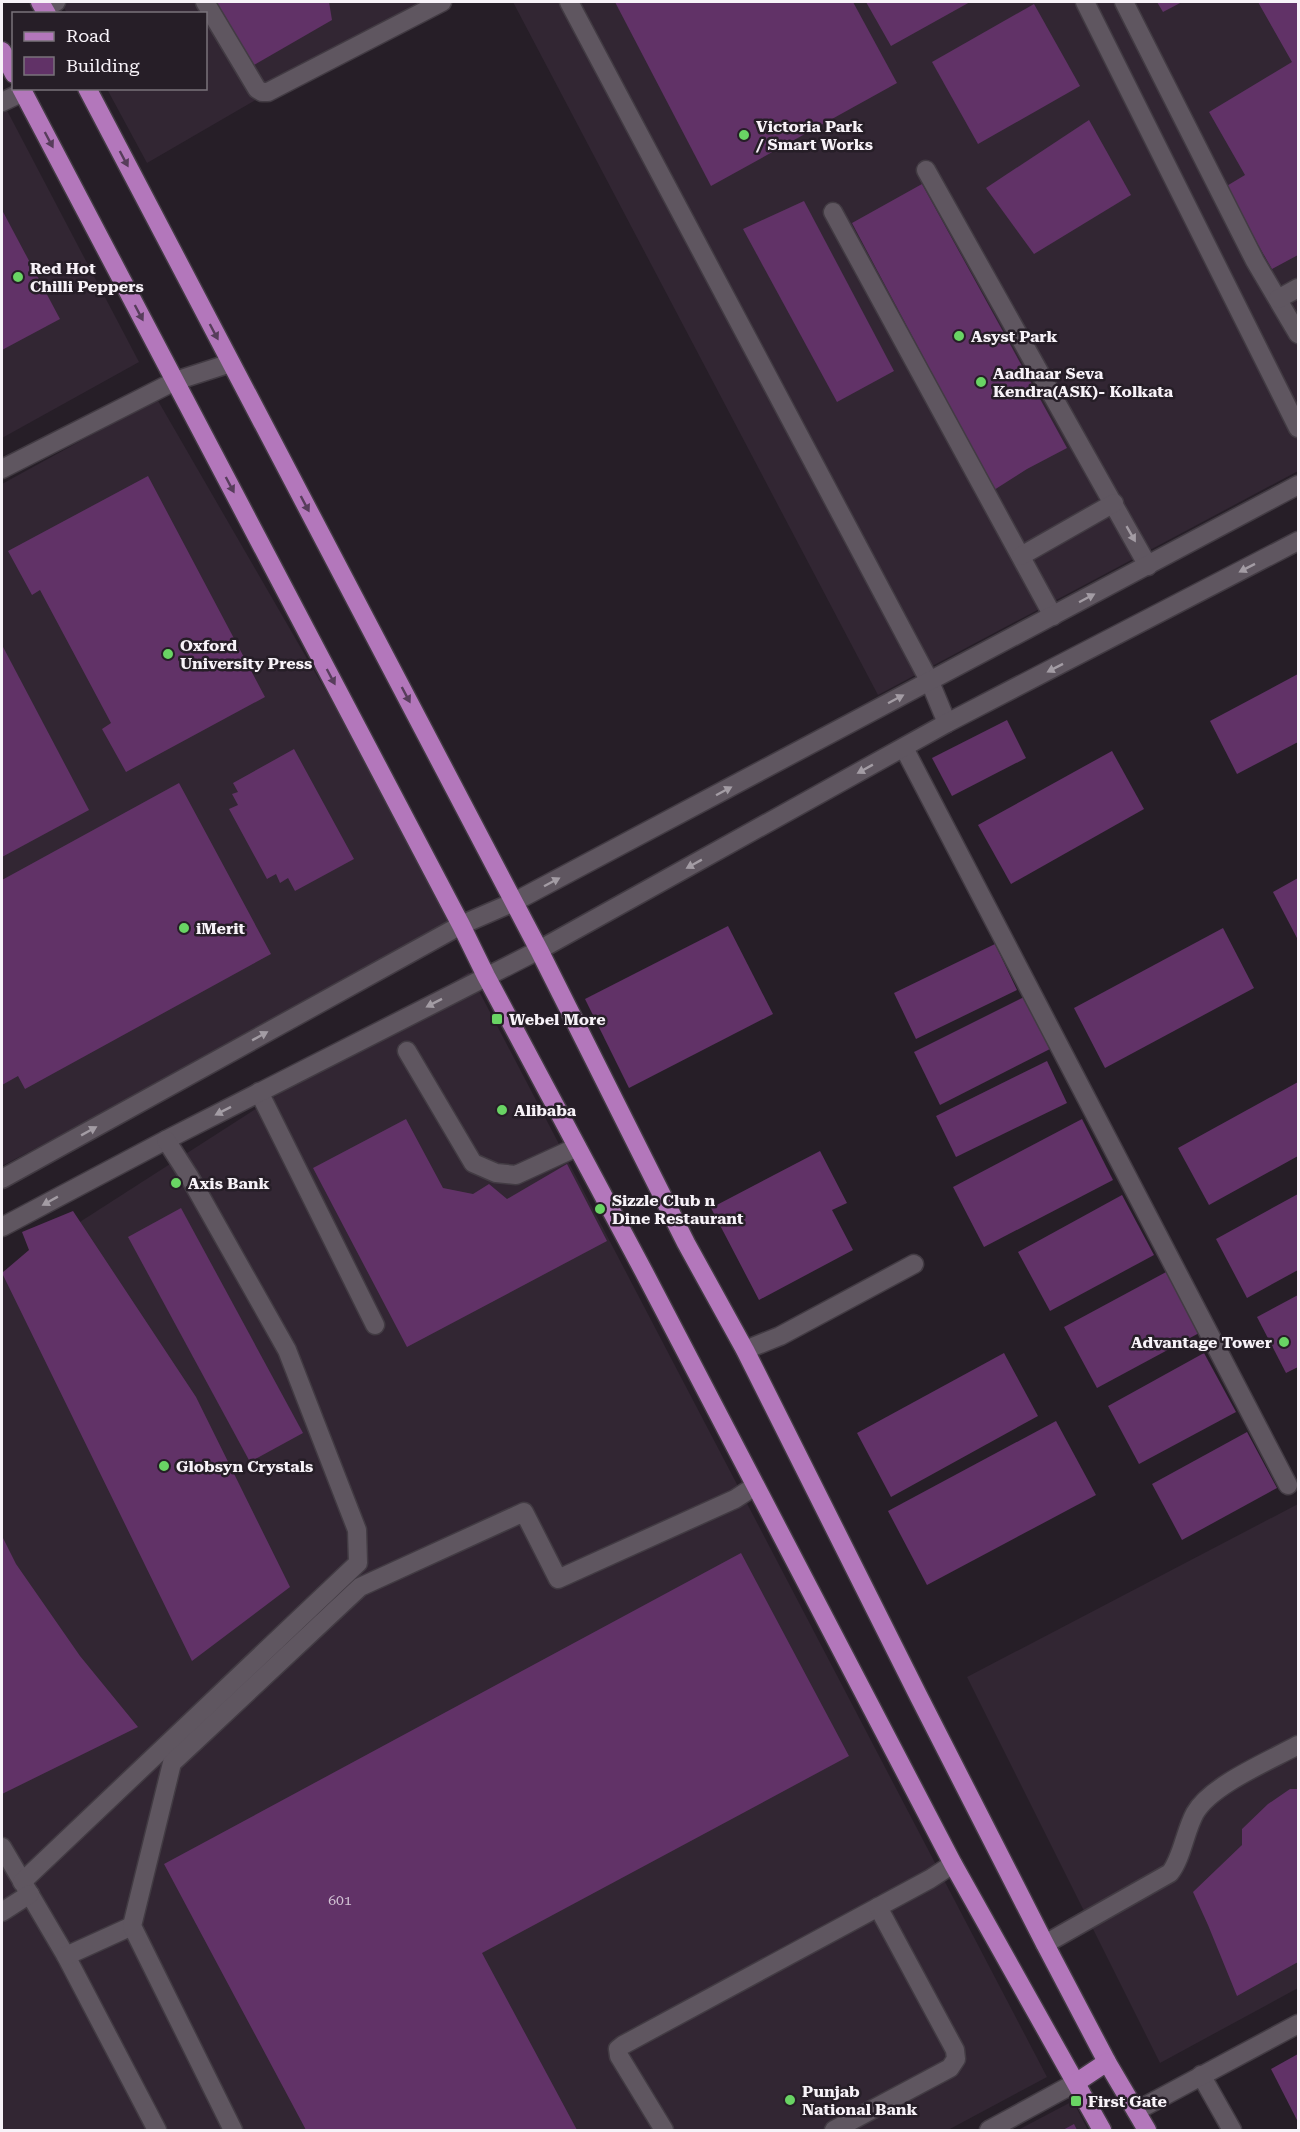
<svg xmlns="http://www.w3.org/2000/svg" width="1300" height="2132" viewBox="0 0 1300 2132" font-family="'Roboto Serif',serif">
  <style>
    .built { fill: #322633 }
    .building { fill: #613267 }
    .lines { fill: none; stroke-linecap: round; stroke-linejoin: round }
    .minor-casing { stroke: #423b43; stroke-width: 21 }
    .major-casing { stroke: #423b43; stroke-width: 21 }
    .minor { stroke: #5f5660; stroke-width: 18 }
    .major { stroke: #b377bb; stroke-width: 18 }
    .oneway { fill: #573d5b }
    .oneway2 { fill: #a39ca4 }
    .poi-dot { fill: #69d464; stroke: #261e27; stroke-width: 2 }
    .labels { text-anchor: middle; stroke-width: 5; stroke-linejoin: round; paint-order: stroke }
    .number-label { font-size: 14px; fill: #d2c2d4 }
    .poi-label { font-size: 16px; font-weight: bold; fill: #f7f2f8; stroke: #261e27; text-anchor: start }
  </style>
  <rect width="100%" height="100%" fill="#261e27"/>
  <g class="built">
    <path d="M60 2H425L147 163 107 89 206 88V14L67 13Z"/>
    <path d="M513 2H1298V471L878 695Z"/>
    <path d="M2 101 139 362 2 438Z"/>
    <path d="M157 399 461 925 2 1166V484Z"/>
    <path d="M469 972 1047 2077 948 2130H2V1272Z"/>
    <path d="M1298 1504V1988L1160 2063 967 1677Z"/>
    <path d="M1073 2101 1088 2130H1018Z"/>
  </g>
  <g class="building">
    <path d="M208 2H329L332 20 247 69Z"/>
    <path d="M615 2H853L897 83 711 186Z"/>
    <path d="M866 2H970L891 46Z"/>
    <path d="M1157 2H1182L1163 12Z"/>
    <path d="M1258 2H1298V255L1272 269 1225 187 1245 175 1209 112 1292 62Z"/>
    <path d="M1034 4 1080 86 978 144 932 62Z"/>
    <path d="M1089 120 1131 195 1034 254 986 188Z"/>
    <path d="M922 184 1067 448 1027 469 994 490 852 223Z"/>
    <path d="M804 201 894 371 837 402 743 229Z"/>
    <path d="M2 210 60 319 2 350Z"/>
    <path d="M148 476 265 697 126 772 102 729 111 723 40 590 32 595 8 551Z"/>
    <path d="M2 645 89 810 2 857Z"/>
    <path d="M1298 674V742L1237 774 1210 721Z"/>
    <path d="M1007 720 1026 758 952 796 932 758Z"/>
    <path d="M294 749 354 859 295 891 288 878 280 883 276 874 267 879 229 809 238 805 232 794 238 792 233 783Z"/>
    <path d="M1112 751 1144 809 1011 884 978 825Z"/>
    <path d="M179 783 271 954 25 1089 18 1076 2 1085V880Z"/>
    <path d="M1298 878V940L1273 892Z"/>
    <path d="M728 926 773 1014 629 1088 585 999Z"/>
    <path d="M1223 928 1254 988 1105 1068 1074 1008Z"/>
    <path d="M995 944 1017 990 916 1039 894 993Z"/>
    <path d="M1024 997 1050 1049 940 1105 914 1052Z"/>
    <path d="M1047 1061 1067 1103 956 1157 936 1116Z"/>
    <path d="M1298 1082V1156L1209 1205 1178 1148Z"/>
    <path d="M406 1119 443 1188 473 1194 489 1184 507 1199 567 1164 607 1241 407 1347 313 1168Z"/>
    <path d="M1082 1119 1113 1180 984 1247 953 1187Z"/>
    <path d="M820 1151 847 1203 832 1210 853 1250 759 1300 711 1208Z"/>
    <path d="M1298 1194V1270L1247 1298 1216 1239Z"/>
    <path d="M1122 1195 1154 1255 1050 1311 1018 1252Z"/>
    <path d="M181 1208 303 1433 250 1462 128 1237Z"/>
    <path d="M73 1211 196 1397 290 1587 192 1661 2 1273 29 1250 22 1232Z"/>
    <path d="M1168 1271 1201 1332 1097 1388 1064 1327Z"/>
    <path d="M1298 1295V1367L1286 1373 1257 1317Z"/>
    <path d="M1004 1353 1038 1416 891 1497 857 1433Z"/>
    <path d="M1204 1353 1236 1412 1139 1464 1108 1406Z"/>
    <path d="M1056 1421 1096 1495 927 1585 888 1511Z"/>
    <path d="M1247 1432 1277 1488 1182 1540 1152 1484Z"/>
    <path d="M2 1536 16 1564 80 1656 138 1727 2 1794Z"/>
    <path d="M741 1553 849 1756 482 1953 577 2130H306L164 1864Z"/>
    <path d="M1290 1789H1298V1962L1237 1996 1208 1925 1193 1892 1242 1845V1829L1268 1804Z"/>
    <path d="M1298 2054V2122L1271 2069Z"/>
    <path d="M1074 2124 1077 2130H1063Z"/>
  </g>
  <g class="lines">
    <defs>
      <g id="minor">
        <path d="M205 2 257 89 262 92H268L442 2"/>
        <path d="M569 2 930 682 947 723"/>
        <path d="M1085 2 1298 428"/>
        <path d="M1124 2 1255 261 1298 334"/>
        <path d="M44 8 56 2"/>
        <path d="M2 102 23 92"/>
        <path d="M926 170 1148 566"/>
        <path d="M833 212 1053 616"/>
        <path d="M1278 299 1298 288"/>
        <path d="M2 469 175 381 231 363"/>
        <path d="M1021 556 1114 503"/>
        <path d="M904 748 1288 1485"/>
        <path d="M407 1051 473 1163 496 1173 516 1175 577 1147"/>
        <path d="M259 1092 375 1325"/>
        <path d="M2 1179 461 925 514 902 1298 485"/>
        <path d="M2 1227 166 1140 539 950 947 723 1298 541"/>
        <path d="M745 1350 780 1336 914 1264"/>
        <path d="M2 1847 66 1956 157 2130"/>
        <path d="M22 1882 358 1563 357 1530 287 1350 189 1176 166 1140"/>
        <path d="M2 1912 30 1894"/>
        <path d="M1045 1944 1170 1873C1182 1858 1185 1831 1195 1813 1211 1785 1269 1761 1298 1745"/>
        <path d="M66 1956 132 1926"/>
        <path d="M1201 2075 1232 2130"/>
        <path d="M1136 2111 1298 2024"/>
        <path d="M233 2130 132 1926 172 1763 360 1587 524 1512 558 1579 735 1499 755 1486"/>
        <path d="M664 2130 619 2056 618 2049 623 2045 930 1879 953 1864"/>
        <path d="M834 2130 950 2068 956 2059 955 2050 878 1907"/>
        <path d="M989 2130 1077 2082"/>
      </g>
      <g id="major">
        <path d="M40 2 47 14"/>
        <path d="M2 51 14 74"/>
        <path d="M21 88 461 925 486 976 644 1272 953 1864 1102 2130"/>
        <path d="M87 88 539 950 686 1243 745 1350 919 1697 1045 1944 1107 2062 1147 2130"/>
        <path d="M1077 2082 1107 2062"/>
      </g>
    </defs>
    <use href="#minor" class="minor-casing"/>
    <use href="#major" class="major-casing"/>
    <use href="#minor" class="minor"/>
    <use href="#major" class="major"/>
  </g>
  <defs><path id="oneway-solid" d="M-6-.8H1V-3.2L6.5 0L1 3.2V.8H-6Z" transform="scale(1.5)"/></defs>
  <g class="oneway">
    <use href="#oneway-solid" transform="translate(49 140) rotate(62)"/>
    <use href="#oneway-solid" transform="translate(124 159) rotate(62)"/>
    <use href="#oneway-solid" transform="translate(139 313) rotate(62)"/>
    <use href="#oneway-solid" transform="translate(214 332) rotate(62)"/>
    <use href="#oneway-solid" transform="translate(230 485) rotate(62)"/>
    <use href="#oneway-solid" transform="translate(305 504) rotate(62)"/>
    <use href="#oneway-solid" transform="translate(331 677) rotate(62)"/>
    <use href="#oneway-solid" transform="translate(406 695) rotate(62)"/>
  </g>
  <g class="oneway2">
    <use href="#oneway-solid" transform="translate(1131 534) rotate(60)"/>
    <use href="#oneway-solid" transform="translate(1247 568) rotate(153)"/>
    <use href="#oneway-solid" transform="translate(1087 598) rotate(-28)"/>
    <use href="#oneway-solid" transform="translate(1055 668) rotate(153)"/>
    <use href="#oneway-solid" transform="translate(896 699) rotate(-28)"/>
    <use href="#oneway-solid" transform="translate(865 769) rotate(151)"/>
    <use href="#oneway-solid" transform="translate(724 791) rotate(-28)"/>
    <use href="#oneway-solid" transform="translate(694 864) rotate(151)"/>
    <use href="#oneway-solid" transform="translate(552 882) rotate(-28)"/>
    <use href="#oneway-solid" transform="translate(434 1003) rotate(153)"/>
    <use href="#oneway-solid" transform="translate(260 1036) rotate(-29)"/>
    <use href="#oneway-solid" transform="translate(223 1111) rotate(153)"/>
    <use href="#oneway-solid" transform="translate(89 1131) rotate(-29)"/>
    <use href="#oneway-solid" transform="translate(50 1201) rotate(151)"/>
  </g>
  <g class="poi-dot">
    <circle cx="744" cy="135" r="6"/>
    <circle cx="18" cy="277" r="6"/>
    <circle cx="959" cy="336" r="6"/>
    <circle cx="981" cy="382" r="6"/>
    <circle cx="168" cy="654" r="6"/>
    <circle cx="184" cy="928" r="6"/>
    <rect x="491" y="1013" width="12" height="12" rx="3"/>
    <circle cx="502" cy="1110" r="6"/>
    <circle cx="176" cy="1183" r="6"/>
    <circle cx="600" cy="1209" r="6"/>
    <circle cx="1284" cy="1342" r="6"/>
    <circle cx="164" cy="1466" r="6"/>
    <circle cx="790" cy="2100" r="6"/>
    <rect x="1070" y="2095" width="12" height="12" rx="3"/>
  </g>
  <g class="labels">
    <g class="number-label">
      <text x="340" y="1905">601</text>
    </g>
    <g class="poi-label">
      <text x="756" y="132">Victoria Park<tspan x="756" dy="18">/ Smart Works</tspan></text>
      <text x="30" y="274">Red Hot<tspan x="30" dy="18">Chilli Peppers</tspan></text>
      <text x="971" y="342">Asyst Park</text>
      <text x="993" y="379">Aadhaar Seva<tspan x="993" dy="18">Kendra(ASK)- Kolkata</tspan></text>
      <text x="180" y="651">Oxford<tspan x="180" dy="18">University Press</tspan></text>
      <text x="196" y="934">iMerit</text>
      <text x="509" y="1025">Webel More</text>
      <text x="514" y="1116">Alibaba</text>
      <text x="188" y="1189">Axis Bank</text>
      <text x="612" y="1206">Sizzle Club n<tspan x="612" dy="18">Dine Restaurant</tspan></text>
      <text x="1272" y="1348" text-anchor="end">Advantage Tower</text>
      <text x="176" y="1472">Globsyn Crystals</text>
      <text x="802" y="2097">Punjab<tspan x="802" dy="18">National Bank</tspan></text>
      <text x="1088" y="2107">First Gate</text>
    </g>
  </g>
  <rect width="1300" height="2132" fill="none" stroke="#f7f2f8" stroke-width="6"/>
  <rect x="12" y="12" width="195" height="78" fill="#261e27" stroke="#7a737b" stroke-width="1.5"/>
  <rect x="24" y="32" width="30" height="9" fill="#b377bb" stroke="#7a737b" stroke-width="1.5"/>
  <text x="66" y="42" font-size="18" fill="#f7f2f8">Road</text>
  <rect x="24" y="57" width="30" height="18" fill="#613267" stroke="#7a737b" stroke-width="1.5"/>
  <text x="66" y="72" font-size="18" fill="#f7f2f8">Building</text>
</svg>
